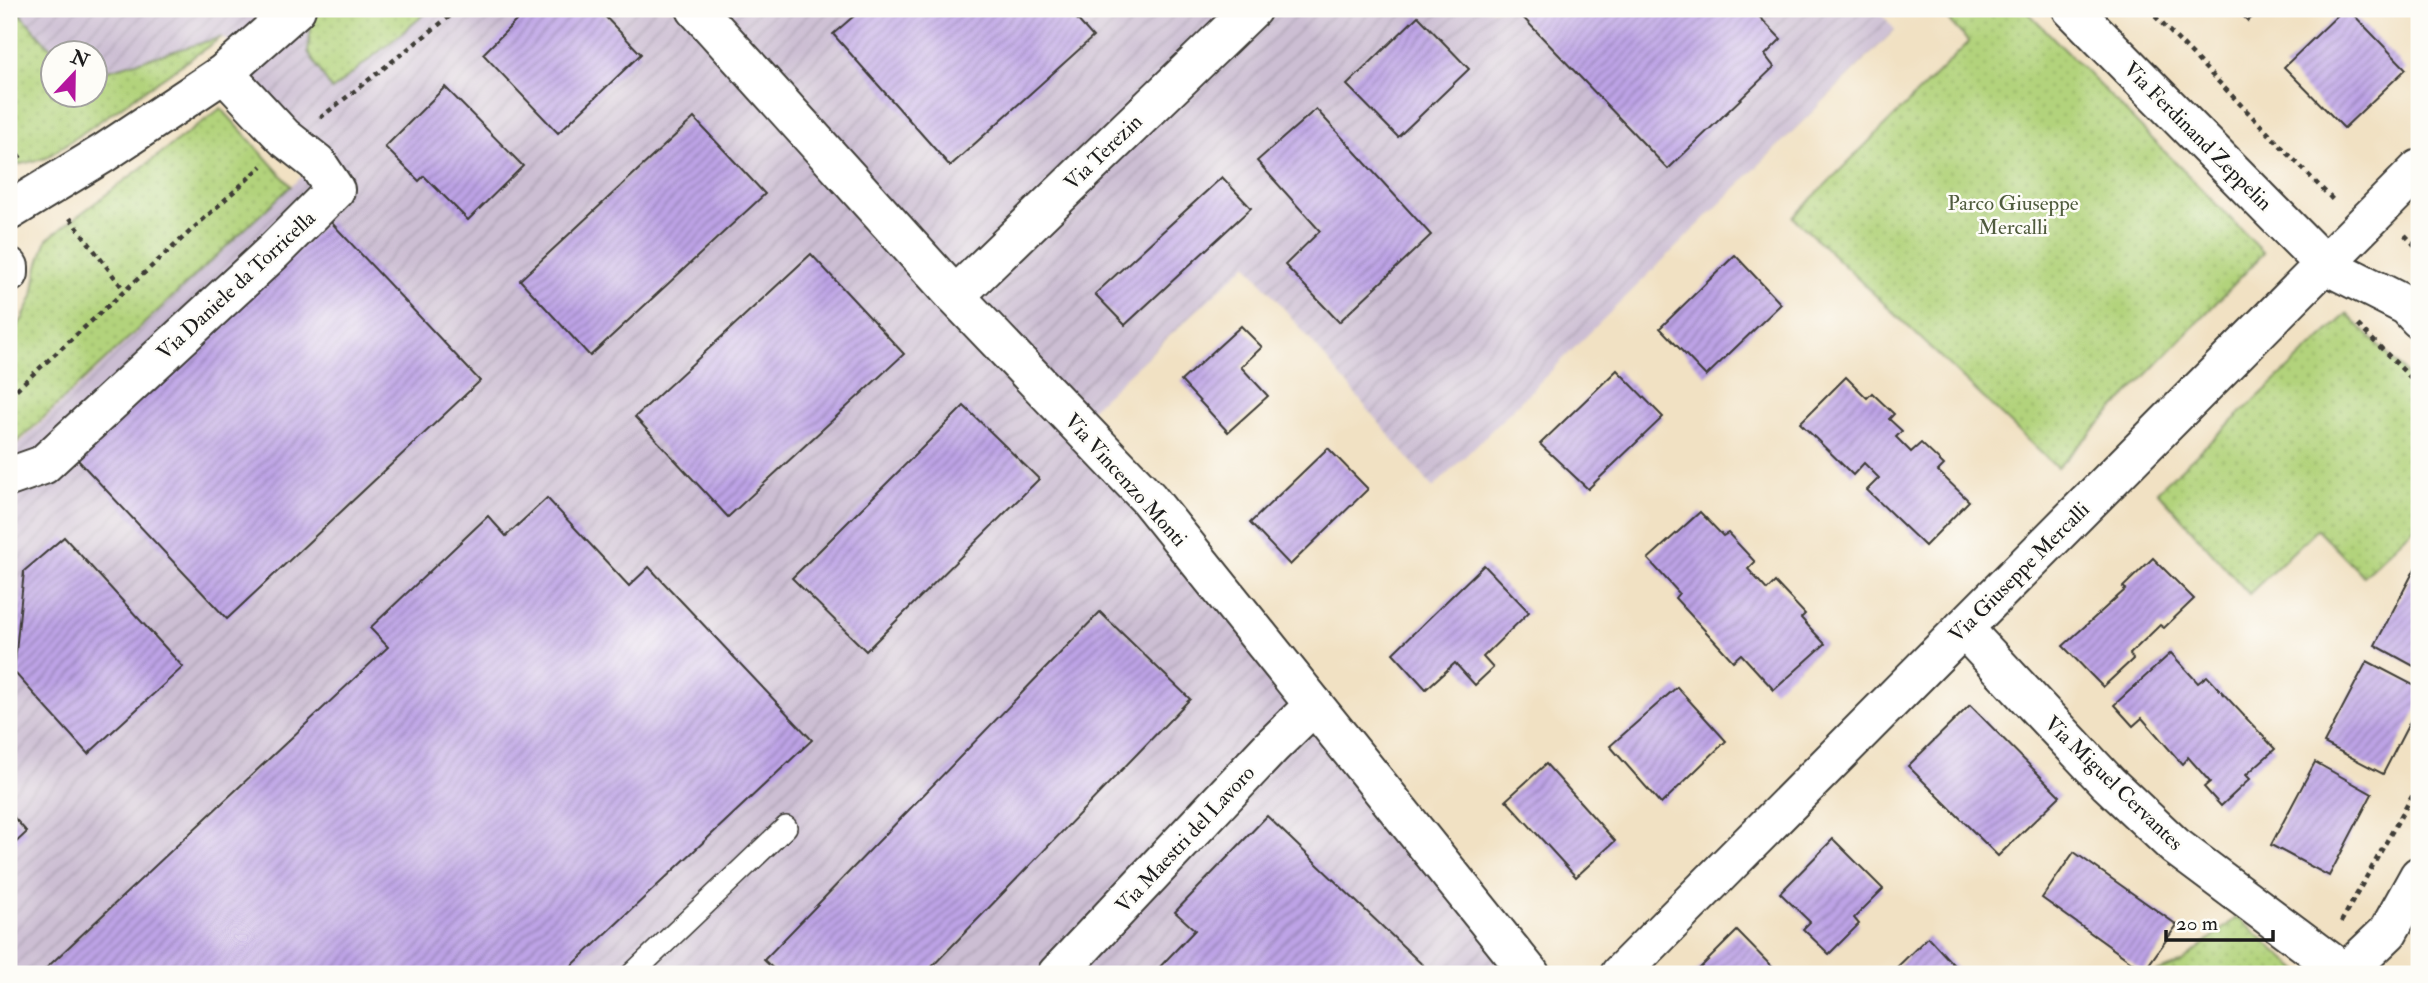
<svg xmlns="http://www.w3.org/2000/svg" width="2428" height="983" viewBox="0 0 2428 983" font-family="'IM FELL Double Pica',serif">
  <style>
    .industrial { fill: url(#industrial-furrows) }
    .grass { fill: url(#grass-dots); stroke: #67784c; stroke-width: 2 }
    .building { fill: url(#building-hatch) }
    .lines { fill: none; stroke-linecap: round; stroke-linejoin: round }
    .service-casing { stroke: #3c3a35; stroke-width: 24 }
    .minor-casing { stroke: #3c3a35; stroke-width: 42 }
    .secondary-casing { stroke: #3c3a35; stroke-width: 42 }
    .path { stroke: #3c3a35; stroke-width: 4.5; stroke-dasharray: 5 5; stroke-linecap: butt }
    .service { stroke: #fff; stroke-width: 21 }
    .minor { stroke: #fff; stroke-width: 38 }
    .secondary { stroke: #fff; stroke-width: 38 }
    .labels { text-anchor: middle; stroke-width: 5; stroke-linejoin: round; paint-order: stroke }
    .street-label { font-size: 21px; fill: #1c1c1c; stroke: #fdfcf7 }
    .park-label { font-size: 21px; fill: #505c3e; stroke: #fdfcf7 }
  </style>
  <defs>
    <pattern id="industrial-furrows" width="10" height="10" patternUnits="userSpaceOnUse" patternTransform="scale(1.75)"><rect width="10" height="10" fill="#ccbed3"/><path d="M-1 1l2-2M0 10L10 0M9 11l2-2" fill="none" stroke="#afa3b5"/></pattern>
    <pattern id="grass-dots" width="8" height="8" patternUnits="userSpaceOnUse" patternTransform="scale(1.75)"><rect width="8" height="8" fill="#b2d37c"/><path d="M2 2h.1M6 6h.1" fill="none" stroke="#98b56b" stroke-width="1.8" stroke-linecap="round"/></pattern>
    <pattern id="building-hatch" width="6" height="6" patternUnits="userSpaceOnUse" patternTransform="scale(1.75)"><rect width="6" height="6" fill="#bda3e6"/><path d="M-1 1l2-2M0 6l6-6M5 7l2-2" fill="none" stroke="#9984ba"/></pattern>
  </defs>
  <rect width="100%" height="100%" fill="#fdfcf7"/>
  <filter id="ink" filterUnits="userSpaceOnUse"><feTurbulence type="fractalNoise" baseFrequency=".0143" numOctaves="2"/><feDisplacementMap in="SourceGraphic" scale="14" xChannelSelector="R" yChannelSelector="G"/><feConvolveMatrix kernelMatrix="1 2 1 2 8 2 1 2 1" color-interpolation-filters="sRGB"/></filter>
  <filter id="wash" filterUnits="userSpaceOnUse"><feTurbulence type="fractalNoise" baseFrequency=".00686" numOctaves="4" result="noise"/><feDisplacementMap in="SourceGraphic" scale="28" xChannelSelector="R" yChannelSelector="G"/><feGaussianBlur stdDeviation="1.57" result="paint"/><feColorMatrix in="noise" values="0 0 0 0 0 0 0 0 0 0 0 0 0 0 0 0 0 1.4 0 .05"/><feComposite in="paint" operator="in"/></filter>
  <g filter="url(#wash)">
    <rect width="100%" height="100%" fill="#f1e1c3"/>
    <path class="industrial" d="M16 9H1878L1895 30 1433 488 1247 264 1076 423 1530 974H9V453L316 163 224 73 245 54 222 37 95 74 94 52H54Z"/>
    <g class="grass">
      <path d="M9 9H16L54 52 52 94H94L95 74 222 37 46 158 9 167Z"/>
      <path d="M320 9H431L332 90 308 52 312 16Z"/>
      <path d="M1938 9H2025L2264 253 2057 468 1793 217 1969 42Z"/>
      <path d="M221 108 291 186 9 450V339L23 318 33 296 38 266 47 239Z"/>
      <path d="M2347 314 2419 386V523L2363 576 2317 529 2249 594 2157 491Z"/>
      <path d="M2237 917 2303 974H2152L2182 962Z"/>
    </g>
    <g id="blocks">
      <g class="building">
        <path d="M528 9H598L641 54 558 133 483 54Z"/>
        <path d="M862 9H1068L1093 37 950 166 833 34Z"/>
        <path d="M1515 9H1752L1781 39 1765 55 1774 67 1668 169Z"/>
        <path d="M2236 9H2261L2248 21Z"/>
        <path d="M2344 9H2348L2406 69 2344 128 2284 67Z"/>
        <path d="M1418 16 1469 69 1398 137 1347 85Z"/>
        <path d="M445 87 523 166 468 220 424 176 419 181 385 147Z"/>
        <path d="M1316 109 1431 235 1339 322 1285 265 1320 231 1257 161Z"/>
        <path d="M694 118 765 194 590 356 520 280Z"/>
        <path d="M1222 177 1251 208 1125 325 1095 294Z"/>
        <path d="M330 221 480 381 227 619 77 459Z"/>
        <path d="M811 254 904 354 728 517 635 417Z"/>
        <path d="M1735 255 1781 304 1706 376 1660 328Z"/>
        <path d="M1241 326 1262 347 1241 367 1268 396 1228 432 1181 381Z"/>
        <path d="M1617 370 1663 417 1588 489 1540 444Z"/>
        <path d="M1846 377 1867 398 1872 393 1894 414 1889 419 1902 431 1896 437 1911 452 1921 443 1944 465 1938 471 1969 501 1925 546 1867 490 1879 478 1864 463 1853 475 1800 423Z"/>
        <path d="M964 406 1039 479 866 651 792 578Z"/>
        <path d="M1328 448 1368 489 1290 565 1250 523Z"/>
        <path d="M547 498 629 586 649 567 812 740 563 974H40L388 647 370 628 488 516 506 536Z"/>
        <path d="M1700 512 1723 536 1728 533 1755 562 1748 569 1767 590 1775 582 1805 614 1801 618 1825 644 1774 690 1741 654 1733 661 1675 598 1679 593 1648 559Z"/>
        <path d="M64 537 183 667 88 754 14 672 24 571Z"/>
        <path d="M2153 558 2194 599 2164 628 2160 625 2130 654 2133 659 2103 687 2063 646 2126 589 2123 587Z"/>
        <path d="M2419 561V669L2375 645Z"/>
        <path d="M1484 565 1529 612 1483 657 1493 668 1475 685 1455 663 1426 689 1393 653Z"/>
        <path d="M1100 612 1190 699 925 974H779L764 960Z"/>
        <path d="M2171 653 2198 683 2207 676 2275 749 2246 775 2250 779 2221 806 2204 787 2210 782 2188 757 2182 764 2142 718 2133 726 2114 705Z"/>
        <path d="M2367 661 2419 688V704L2383 774 2324 743Z"/>
        <path d="M1677 687 1726 741 1661 804 1610 746Z"/>
        <path d="M1970 705 2060 796 1998 856 1908 766Z"/>
        <path d="M2315 762 2372 794 2329 876 2271 845Z"/>
        <path d="M1546 764 1615 841 1576 877 1506 800Z"/>
        <path d="M9 812 27 832 9 849Z"/>
        <path d="M1267 816 1432 974H1153L1195 930 1175 912Z"/>
        <path d="M1833 839 1883 889 1854 918 1859 924 1829 954 1803 929 1810 922 1780 893Z"/>
        <path d="M2074 852 2177 925 2144 971 2042 898Z"/>
        <path d="M1737 931 1779 974H1694Z"/>
        <path d="M1928 937 1962 974H1890Z"/>
      </g>
    </g>
  </g>
  <g filter="url(#ink)">
    <use href="#blocks" fill-opacity="0" stroke="#3c3a35" stroke-width="2"/>
    <g class="lines">
      <defs>
        <path id="service" d="M632 974 786 827"/>
        <g id="minor">
          <path d="M696 9 955 296 1148 498 1530 974"/>
          <path d="M2072 9 2324 264 2407 306 2419 319"/>
          <path d="M9 211 104 153 224 73 296 9"/>
          <path d="M955 296 1252 9"/>
          <path d="M9 477 43 465 273 252 335 190 317 163 284 137 224 73"/>
          <path d="M1963 628 2108 783 2175 846 2345 973"/>
          <path d="M1057 974 1271 747 1314 705"/>
          <path d="M1620 974 2419 169"/>
          <path d="M2344 974 2388 932 2419 876"/>
        </g>
        <path id="secondary" d="M9 267V273"/>
      </defs>
      <use href="#service" class="service-casing"/>
      <use href="#minor" class="minor-casing"/>
      <use href="#secondary" class="secondary-casing"/>
      <g class="path">
        <path d="M2148 9 2334 201"/>
        <path d="M320 118 459 9"/>
        <path d="M9 150 17 153 22 160"/>
        <path d="M70 218 124 290"/>
        <path d="M2405 235 2419 250"/>
        <path d="M2358 325 2419 386"/>
        <path d="M9 396 262 166"/>
        <path d="M2341 922 2419 784"/>
      </g>
      <use href="#service" class="service"/>
      <use href="#minor" class="minor"/>
      <use href="#secondary" class="secondary"/>
    </g>
  </g>
  <g class="labels">
    <g class="street-label">
      <text transform="translate(2198 136) rotate(45)" y="7">Via Ferdinand Zeppelin</text>
      <text transform="translate(1103 152) rotate(-44)" y="7">Via Terezin</text>
      <text transform="translate(236 285) rotate(-43)" y="7">Via Daniele da Torricella</text>
      <text transform="translate(1126 480) rotate(48)" y="7">Via Vincenzo Monti</text>
      <text transform="translate(2019 572) rotate(-45)" y="7">Via Giuseppe Mercalli</text>
      <text transform="translate(2114 783) rotate(44)" y="7">Via Miguel Cervantes</text>
      <text transform="translate(1185 839) rotate(-47)" y="7">Via Maestri del Lavoro</text>
    </g>
    <g class="park-label">
      <text x="2013" y="210">Parco Giuseppe<tspan x="2013" dy="24">Mercalli</tspan></text>
    </g>
  </g>
  <rect width="2428" height="983" fill="none" stroke="#fdfcf7" stroke-width="35"/>
  <g transform="translate(74 74) rotate(22)"><circle r="33" fill="#fdfcf7" stroke="#a3a29f" stroke-width="2"/>
  <path d="M0-5L12 26L0 18L-12 26Z" fill="#b5179e"/>
  <text y="-10" font-size="19" font-weight="bold" text-anchor="middle" fill="#1c1c1c">N</text>
  </g>
  <path d="M2166 930v10h107v-10" fill="none" stroke="#1c1c1c" stroke-width="3.5"/>
  <text x="2176" y="930" font-size="21" fill="#1c1c1c" stroke="#fdfcf7" stroke-width="5" paint-order="stroke">20 m</text>
</svg>
